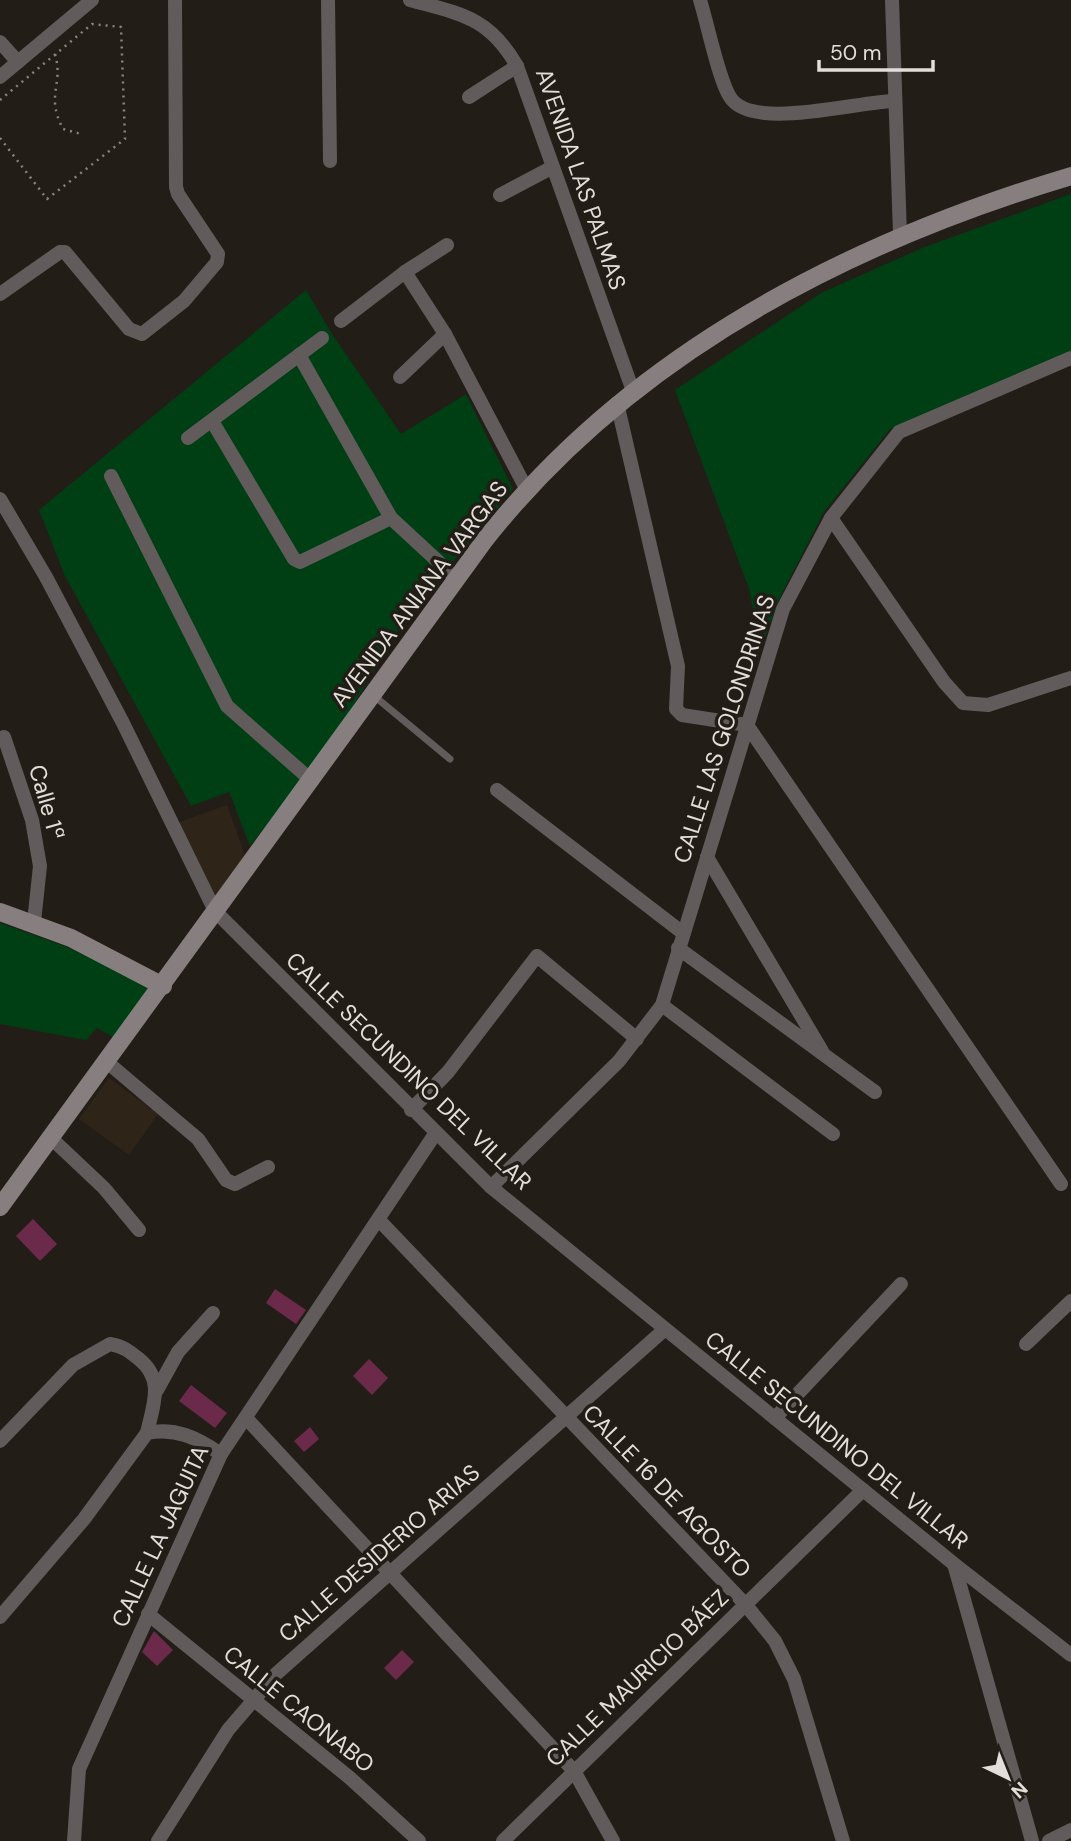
<svg xmlns="http://www.w3.org/2000/svg" width="1071" height="1841" viewBox="0 0 1071 1841" font-family="'DM Sans',sans-serif">
  <style>
    .built { fill: #2e2518 }
    .green { fill: #003f14 }
    .building { fill: #6c2a4b }
    .lines { fill: none; stroke-linecap: round; stroke-linejoin: round }
    .path { stroke: #89857f; stroke-width: 2.5; stroke-dasharray: 2 5; stroke-linecap: butt }
    .lane { stroke: #615b5c; stroke-width: 7 }
    .street { stroke: #615b5c; stroke-width: 14 }
    .secondary { stroke: #877e7f; stroke-width: 18 }
    .labels { text-anchor: middle; stroke-width: 7; stroke-linejoin: round; paint-order: stroke }
    .street-label { font-size: 23px; fill: #e2dfda; stroke: #221d16 }
  </style>
  <rect width="100%" height="100%" fill="#221d16"/>
  <g class="built">
    <path d="M227 805 247 861 212 906 174 824Z"/>
    <path d="M109 1078 158 1114 129 1155 79 1119Z"/>
  </g>
  <g class="green">
    <path d="M1071 194V354L890 429 824 512 779 599 761 649 749 589 675 390 821 293 922 248Z"/>
    <path d="M306 290 332 334 401 434 466 394 513 489 404 622 320 760 250 846 229 792 191 806 65 576 39 510Z"/>
    <path d="M0 923 67 947 151 986 113 1037 97 1028 86 1040 0 1024Z"/>
  </g>
  <g class="building">
    <path d="M33 1219 57 1244 40 1261 16 1236Z"/>
    <path d="M275 1289 306 1310 296 1324 266 1303Z"/>
    <path d="M369 1359 388 1378 372 1395 353 1376Z"/>
    <path d="M191 1385 227 1413 215 1428 179 1401Z"/>
    <path d="M310 1427 319 1439 304 1452 294 1441Z"/>
    <path d="M154 1631 173 1650 157 1666 142 1652Z"/>
    <path d="M402 1650 414 1662 396 1680 384 1668Z"/>
  </g>
  <g class="lines">
    <g class="path">
      <path d="M55 54C64 86 45 94 63 129L81 134"/>
      <path d="M0 100 92 24 121 27 125 139 47 199 0 138"/>
    </g>
    <path class="lane" d="M373 695 450 759"/>
    <g class="street">
      <path d="M328 0 330 161"/>
      <path d="M410 0C461 14 489 17 517 66L633 391"/>
      <path d="M700 0C707 22 719 81 730 97 751 132 859 101 895 101"/>
      <path d="M892 0 900 235"/>
      <path d="M0 42 18 62"/>
      <path d="M0 77 92 0"/>
      <path d="M469 97 517 66"/>
      <path d="M500 195 551 168"/>
      <path d="M405 272 445 334 527 490"/>
      <path d="M0 294 60 252H65L129 329 142 334 184 301 217 262 218 254 178 194 176 187 175 0"/>
      <path d="M341 321 405 272 447 245"/>
      <path d="M299 355 391 518 457 579"/>
      <path d="M400 377 445 334"/>
      <path d="M617 403 678 666 676 709 682 715 747 725 1061 1184"/>
      <path d="M212 421 294 559 300 562 391 518"/>
      <path d="M188 438 322 338"/>
      <path d="M111 476 227 706 312 781"/>
      <path d="M0 499 46 577 123 723 215 911 491 1187 954 1564 1071 1655"/>
      <path d="M831 518 944 682 963 703 988 705 1071 678"/>
      <path d="M4 737 32 820 40 866 34 922"/>
      <path d="M497 790 683 933"/>
      <path d="M707 857 822 1051"/>
      <path d="M678 948 875 1092"/>
      <path d="M662 1005 833 1134"/>
      <path d="M107 1062 198 1139 226 1180 235 1184 268 1167"/>
      <path d="M411 1110 448 1072 537 956 637 1039"/>
      <path d="M51 1138 104 1188 139 1230"/>
      <path d="M491 1187 619 1061 662 1005 783 609 831 518 899 432 1071 358"/>
      <path d="M379 1220 745 1604 775 1641 794 1679 843 1841"/>
      <path d="M1026 1344 1071 1301"/>
      <path d="M157 1390 178 1352 213 1313"/>
      <path d="M246 1418 574 1771 613 1841"/>
      <path d="M775 1418 901 1284"/>
      <path d="M0 1441 73 1365 110 1344C123 1346 129 1351 139 1359 165 1380 153 1405 147 1433"/>
      <path d="M954 1564 1032 1841"/>
      <path d="M148 1614 350 1778 419 1841"/>
      <path d="M0 1617 84 1519 147 1433C176 1427 197 1438 221 1454"/>
      <path d="M74 1841 79 1769 221 1454 435 1134"/>
      <path d="M158 1841 228 1730 276 1674 664 1330"/>
      <path d="M503 1841 863 1490"/>
      <path d="M1049 1841 1071 1830"/>
    </g>
    <g class="secondary">
      <path d="M0 912 71 938 163 986"/>
      <path d="M0 1207 484 541C631 354 847 243 1071 176"/>
    </g>
  </g>
  <g class="labels">
    <g class="street-label">
      <text transform="translate(581 179) rotate(71)" y="8">AVENIDA LAS PALMAS</text>
      <text transform="translate(419 594) rotate(-53)" y="8">AVENIDA ANIANA VARGAS</text>
      <text transform="translate(724 729) rotate(-72)" y="8">CALLE LAS GOLONDRINAS</text>
      <text transform="translate(47 802) rotate(74)" y="8">Calle 1ª</text>
      <text transform="translate(409 1071) rotate(44)" y="8">CALLE SECUNDINO DEL VILLAR</text>
      <text transform="translate(837 1440) rotate(39)" y="8">CALLE SECUNDINO DEL VILLAR</text>
      <text transform="translate(667 1491) rotate(46)" y="8">CALLE 16 DE AGOSTO</text>
      <text transform="translate(160 1536) rotate(-65)" y="8">CALLE LA JAGUITA</text>
      <text transform="translate(379 1553) rotate(-41)" y="8">CALLE DESIDERIO ARIAS</text>
      <text transform="translate(637 1678) rotate(-44)" y="8">CALLE MAURICIO BÁEZ</text>
      <text transform="translate(299 1709) rotate(39)" y="8">CALLE CAONABO</text>
    </g>
  </g>
  <g transform="translate(1008 1778) rotate(137)" stroke="#221d16" stroke-width="5" paint-order="stroke">
  <path d="M0-5L12 26L0 18L-12 26Z" fill="#e2dfda"/>
  <text y="-10" font-size="19" font-weight="bold" text-anchor="middle" fill="#e2dfda">N</text>
  </g>
  <path d="M819 60v10h114v-10" fill="none" stroke="#e2dfda" stroke-width="3.5"/>
  <text x="830" y="60" font-size="21" fill="#e2dfda" stroke="#221d16" stroke-width="5" paint-order="stroke">50 m</text>
</svg>
